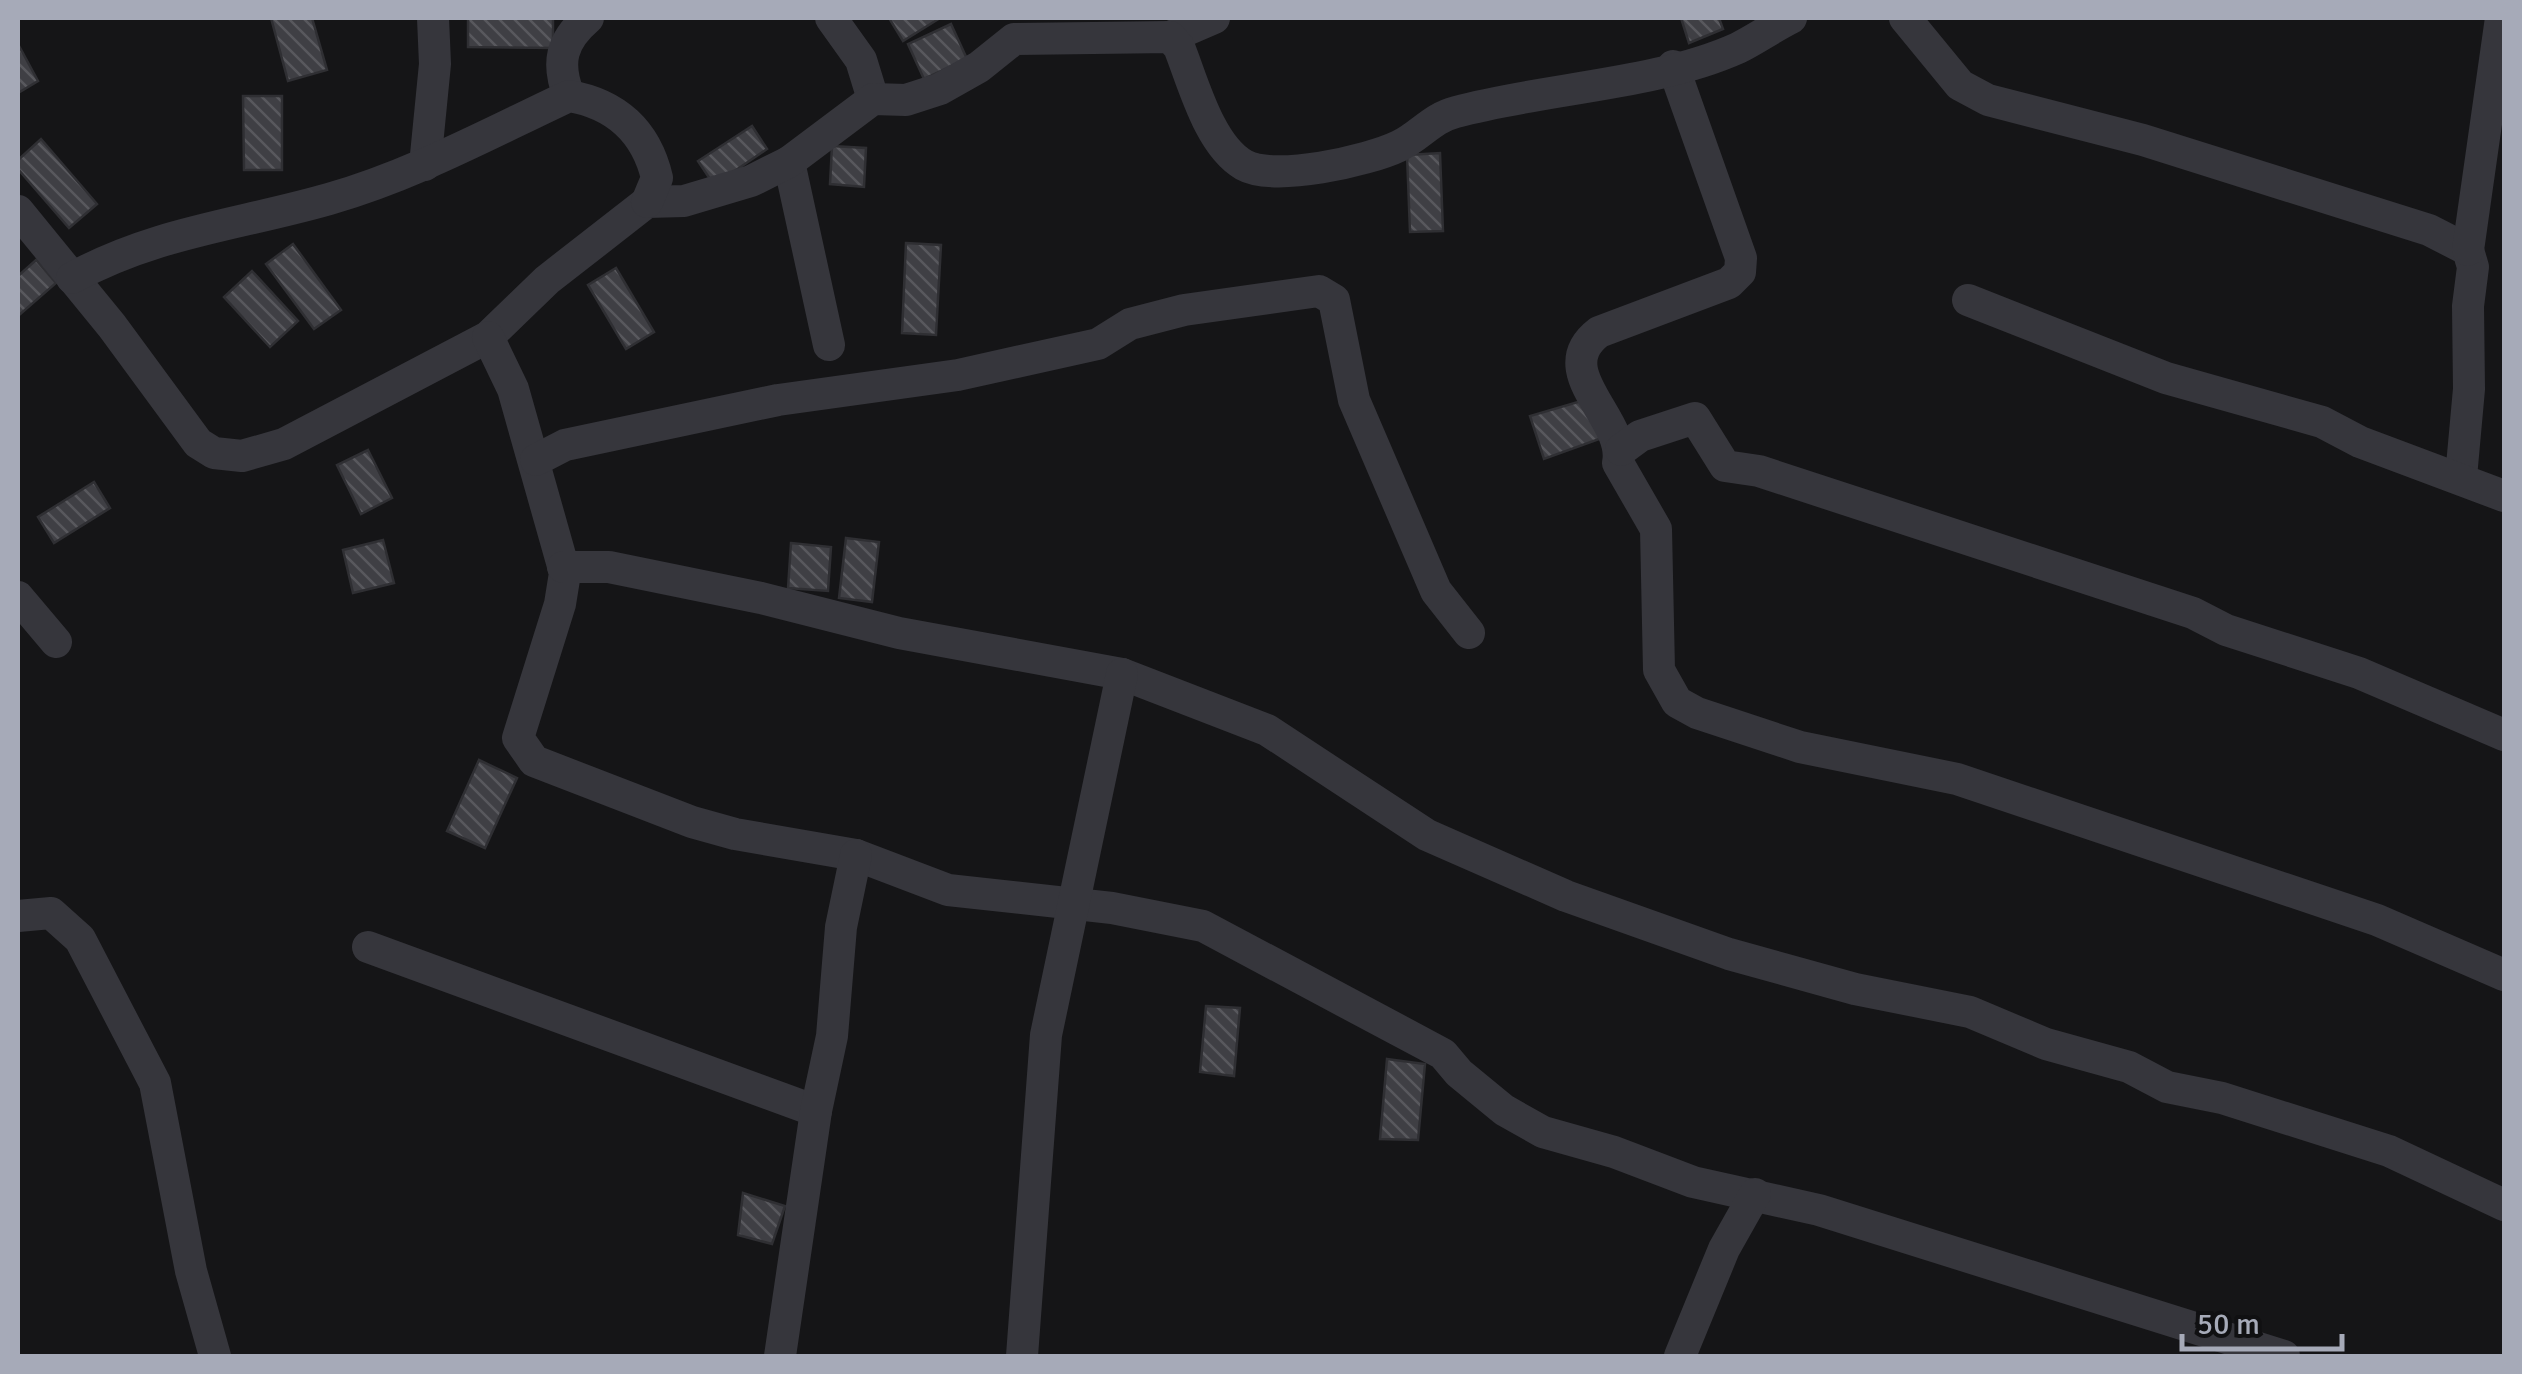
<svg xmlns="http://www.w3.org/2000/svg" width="2522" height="1374" viewBox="0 0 2522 1374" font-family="Signika,sans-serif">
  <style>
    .building { fill: url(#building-back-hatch); stroke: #2f2f33; stroke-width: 2.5 }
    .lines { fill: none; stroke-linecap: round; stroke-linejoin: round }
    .minor { stroke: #36363c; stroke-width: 32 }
  </style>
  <defs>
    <pattern id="building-back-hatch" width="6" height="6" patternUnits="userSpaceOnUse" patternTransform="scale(2.5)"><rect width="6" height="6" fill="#3f3f44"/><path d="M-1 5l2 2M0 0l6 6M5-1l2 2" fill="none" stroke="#58585d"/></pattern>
  </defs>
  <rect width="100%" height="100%" fill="#151517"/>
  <g class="building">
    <path d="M271 18H312L327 70 288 81Z"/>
    <path d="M468 18H553V48L468 47Z"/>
    <path d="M889 18H940L903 41Z"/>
    <path d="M1681 18H1719L1723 29 1689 43Z"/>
    <path d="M951 24 967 59 924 79 908 44Z"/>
    <path d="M18 44 38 81 18 93Z"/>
    <path d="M243 96H282V170H244Z"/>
    <path d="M752 126 767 149 714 185 698 161Z"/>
    <path d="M41 139 97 204 69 228 18 169V160Z"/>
    <path d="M832 146 866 148 864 187 830 184Z"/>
    <path d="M1440 153 1443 231 1410 232 1407 155Z"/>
    <path d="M906 243 941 245 936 335 902 333Z"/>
    <path d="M293 244 341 310 314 329 266 264Z"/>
    <path d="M36 260 56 283 18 316V276Z"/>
    <path d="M616 268 654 332 626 349 588 285Z"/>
    <path d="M252 271 298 321 270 347 224 297Z"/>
    <path d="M1588 399 1602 438 1544 459 1530 416Z"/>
    <path d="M368 450 392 498 361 514 337 465Z"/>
    <path d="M94 482 110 508 54 543 38 517Z"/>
    <path d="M846 538 879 542 872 602 839 598Z"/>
    <path d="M383 540 394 583 353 593 343 550Z"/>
    <path d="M791 543 831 547 828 591 788 588Z"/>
    <path d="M479 760 517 778 485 848 447 831Z"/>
    <path d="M1206 1006 1240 1008 1234 1076 1200 1072Z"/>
    <path d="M1387 1059 1425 1064 1418 1140 1380 1139Z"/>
    <path d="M743 1193 785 1206 772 1244 738 1235Z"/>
  </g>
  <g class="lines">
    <g class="minor">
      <path d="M831 18 861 60 873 99"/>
      <path d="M1905 18 1960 85 1988 100 2143 140 2429 230 2468 250 2473 267 2468 306 2469 389 2461 477"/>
      <path d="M1170 37 1214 18"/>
      <path d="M1673 66 1741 258 1740 272 1729 283 1599 332C1547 372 1627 418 1618 463L1656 529 1659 670 1677 702 1697 713 1800 747 1957 779 2377 920 2504 975"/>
      <path d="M569 96C556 63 561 41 588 18"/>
      <path d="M789 162 829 345"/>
      <path d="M425 165 435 64 433 18"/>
      <path d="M18 211 112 326 198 443 214 453 242 456 284 444 488 337 547 280 647 202 684 201 751 181 789 162 873 99 906 100 940 89 979 67 1014 39 1170 37 1179 47C1193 82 1209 145 1244 165 1274 182 1368 161 1399 146 1420 136 1432 118 1456 112 1544 88 1656 85 1738 48 1756 39 1773 27 1791 18"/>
      <path d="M2468 250 2501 18"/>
      <path d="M72 278C156 232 238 225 329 199 413 175 490 133 569 96 616 104 646 131 657 178L647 202"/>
      <path d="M1968 300 2166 378 2322 422 2360 442 2504 496"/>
      <path d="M488 337 513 389 565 573 560 604 518 738 534 761 692 822 735 834 856 855 948 890 1112 908 1203 926 1443 1054 1459 1073 1504 1110 1543 1132 1614 1152 1693 1182 1819 1210 2284 1356"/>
      <path d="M1621 450 1640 436 1695 418 1725 466 1759 471 2193 613 2226 630 2359 673 2504 735"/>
      <path d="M536 460 565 445 778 400 958 375 1098 344 1130 324 1184 310 1319 291 1334 300 1354 400 1436 591 1469 633"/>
      <path d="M563 567H609L761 598 899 633 1122 674 1267 730 1427 835 1566 896 1729 954 1855 989 1970 1012 2046 1044 2129 1067 2167 1087 2222 1098 2389 1151 2504 1205"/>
      <path d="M18 597 56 642"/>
      <path d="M18 916 51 913 80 939 155 1083 191 1271 215 1356"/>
      <path d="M368 947 816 1111"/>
      <path d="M780 1356 816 1111 832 1036 841 927 856 855"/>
      <path d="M1022 1356 1046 1035 1122 674"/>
      <path d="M1680 1356 1724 1249 1755 1194"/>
    </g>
  </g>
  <rect width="2522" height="1374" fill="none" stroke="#a6aab8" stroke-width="40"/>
  <path d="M2182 1334v15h160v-15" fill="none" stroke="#a6aab8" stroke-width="5"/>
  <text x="2197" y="1334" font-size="30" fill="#a6aab8" stroke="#101012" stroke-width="8" paint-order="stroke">50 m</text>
</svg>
